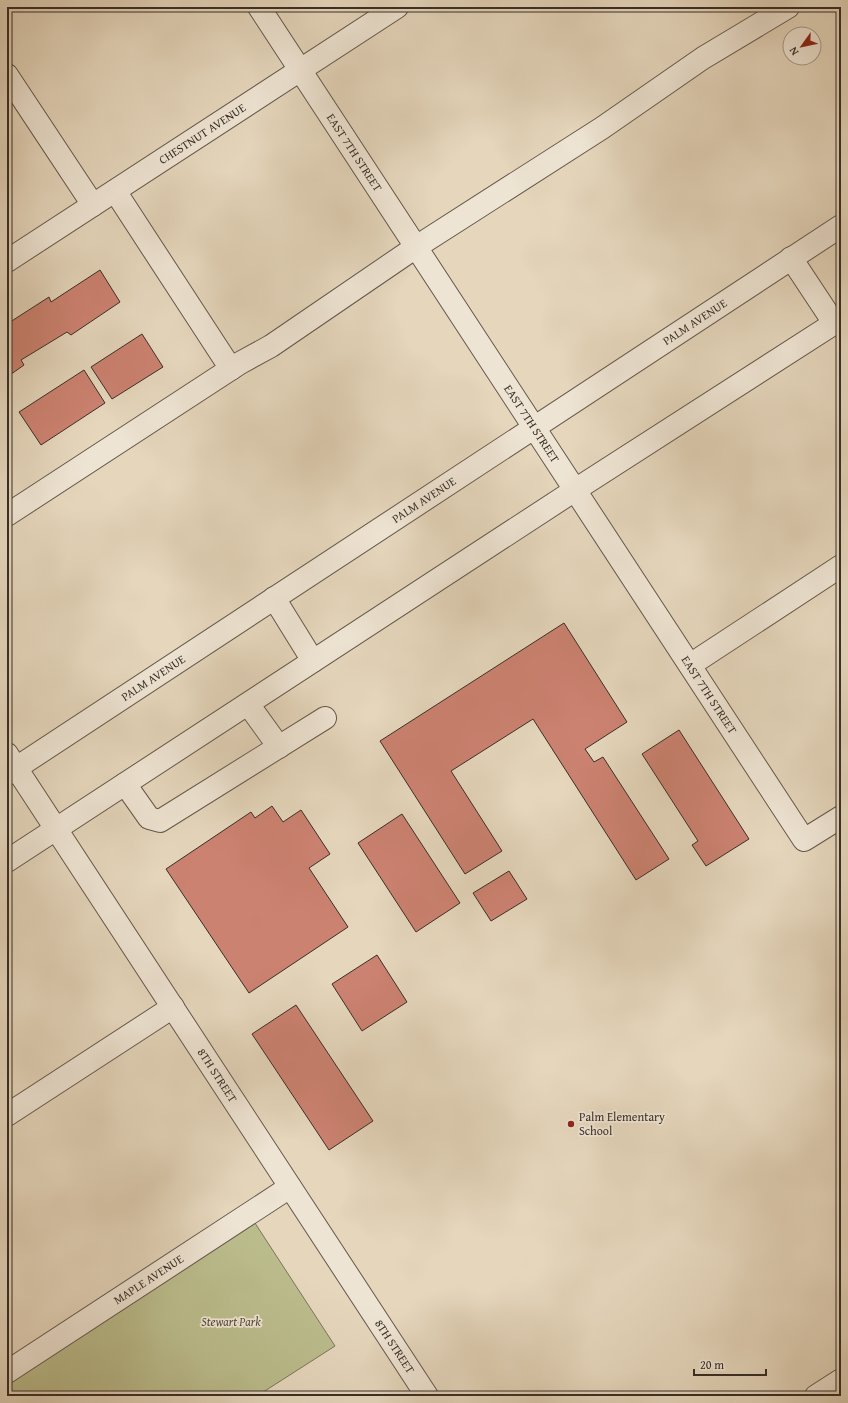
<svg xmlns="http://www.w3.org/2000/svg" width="848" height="1403" viewBox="0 0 848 1403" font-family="'Gentium Book Plus',serif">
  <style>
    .green { fill: #bbbc8c; stroke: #7a755a }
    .building { fill: #cc8271; stroke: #392e27 }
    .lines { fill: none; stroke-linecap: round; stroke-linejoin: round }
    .minor-casing { stroke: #64584c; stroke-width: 24 }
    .minor { stroke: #eee4d3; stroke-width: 22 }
    .poi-dot { fill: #8f2418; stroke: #eee4d3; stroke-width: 1.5 }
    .labels { text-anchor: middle; stroke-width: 3.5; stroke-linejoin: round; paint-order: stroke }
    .street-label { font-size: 12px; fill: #392e27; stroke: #eee4d3 }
    .poi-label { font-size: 12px; fill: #392e27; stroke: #eee4d3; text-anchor: start }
    .park-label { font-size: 12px; font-style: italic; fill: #534a3b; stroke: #eee4d3 }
  </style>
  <rect width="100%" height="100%" fill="#e5d6bc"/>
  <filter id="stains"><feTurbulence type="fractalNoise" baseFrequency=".005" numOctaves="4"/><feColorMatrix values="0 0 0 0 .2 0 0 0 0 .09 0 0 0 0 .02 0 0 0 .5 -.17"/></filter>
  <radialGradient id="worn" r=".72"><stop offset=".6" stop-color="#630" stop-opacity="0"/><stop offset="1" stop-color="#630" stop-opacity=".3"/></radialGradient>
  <path class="green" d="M253 1220 335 1346 257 1396H7V1372Z"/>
  <g class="building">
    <path d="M100 270 120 302 71 335 67 332 21 360 24 365 7 377V324L49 297 51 302Z"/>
    <path d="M142 334 163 367 112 399 91 367Z"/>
    <path d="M84 370 105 403 41 445 19 412Z"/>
    <path d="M564 623 627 722 585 749 594 762 603 757 669 859 636 880 533 719 451 771 502 851 465 874 380 741Z"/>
    <path d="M679 730 749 839 706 866 692 845 698 841 642 754Z"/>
    <path d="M272 806 283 822 301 810 330 854 309 868 348 927 249 993 166 869 251 812 255 818Z"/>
    <path d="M402 814 460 903 416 932 358 843Z"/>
    <path d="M509 871 527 899 491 921 473 893Z"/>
    <path d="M377 955 407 1002 362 1031 332 984Z"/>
    <path d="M296 1005 373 1121 329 1150 252 1034Z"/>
  </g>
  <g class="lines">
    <defs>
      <g id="minor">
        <path id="s1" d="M259 7 804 840 841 817"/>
        <path d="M7 75 93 205"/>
        <path d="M115 191 231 369"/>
        <path d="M791 258 834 323"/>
        <path id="s2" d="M7 261 397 7"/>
        <path d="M7 515 240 363 271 346 416 247 602 128 703 58 788 7"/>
        <path d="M274 598 313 661"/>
        <path d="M690 665 841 566"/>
        <path d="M248 704 279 747"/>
        <path id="s3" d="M7 754 427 1396"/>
        <path id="s4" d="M7 774 841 226"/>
        <path d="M125 784 149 818 160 821 325 718"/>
        <path d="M7 861 575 490 841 319"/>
        <path d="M7 1115 173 1007"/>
        <path id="s5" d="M7 1372 290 1187"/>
        <path d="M816 1396 841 1380"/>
      </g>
    </defs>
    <use href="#minor" class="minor-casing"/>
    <use href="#minor" class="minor"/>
  </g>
  <circle class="poi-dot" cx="571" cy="1124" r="4"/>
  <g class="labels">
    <g class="street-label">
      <text dy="4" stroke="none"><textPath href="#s2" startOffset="233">CHESTNUT AVENUE</textPath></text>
      <text dy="4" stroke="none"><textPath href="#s1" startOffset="174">EAST 7TH STREET</textPath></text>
      <text dy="4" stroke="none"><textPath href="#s4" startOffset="823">PALM AVENUE</textPath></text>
      <text dy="4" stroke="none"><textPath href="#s1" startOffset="498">EAST 7TH STREET</textPath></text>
      <text dy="4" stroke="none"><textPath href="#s4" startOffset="499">PALM AVENUE</textPath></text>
      <text dy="4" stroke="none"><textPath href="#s4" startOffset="175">PALM AVENUE</textPath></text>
      <text dy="4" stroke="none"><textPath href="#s1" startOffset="822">EAST 7TH STREET</textPath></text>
      <text dy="4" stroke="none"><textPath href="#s3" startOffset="384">8TH STREET</textPath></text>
      <text dy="4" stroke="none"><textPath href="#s5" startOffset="169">MAPLE AVENUE</textPath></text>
      <text dy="4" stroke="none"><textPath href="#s3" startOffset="708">8TH STREET</textPath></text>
    </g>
    <g class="poi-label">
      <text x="579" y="1121">Palm Elementary<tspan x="579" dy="14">School</tspan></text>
    </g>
    <g class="park-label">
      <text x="231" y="1326">Stewart Park</text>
    </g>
  </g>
  <rect width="848" height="1403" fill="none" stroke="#e5d6bc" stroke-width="24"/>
  <rect x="8" y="8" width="832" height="1387" fill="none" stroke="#392e27" stroke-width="2"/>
  <rect x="12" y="12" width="824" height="1379" fill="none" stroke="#392e27"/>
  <g transform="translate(802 46) rotate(237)"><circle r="19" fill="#eee4d3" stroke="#a69b8e"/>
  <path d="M0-3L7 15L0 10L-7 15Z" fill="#8f2418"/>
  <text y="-6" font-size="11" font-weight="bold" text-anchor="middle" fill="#392e27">N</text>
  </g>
  <path d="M694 1369v6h72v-6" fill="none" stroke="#392e27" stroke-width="2"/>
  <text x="700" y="1369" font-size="12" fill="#392e27" stroke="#eee4d3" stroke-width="3" paint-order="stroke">20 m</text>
  <rect width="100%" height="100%" filter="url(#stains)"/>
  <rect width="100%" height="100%" fill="url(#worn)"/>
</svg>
